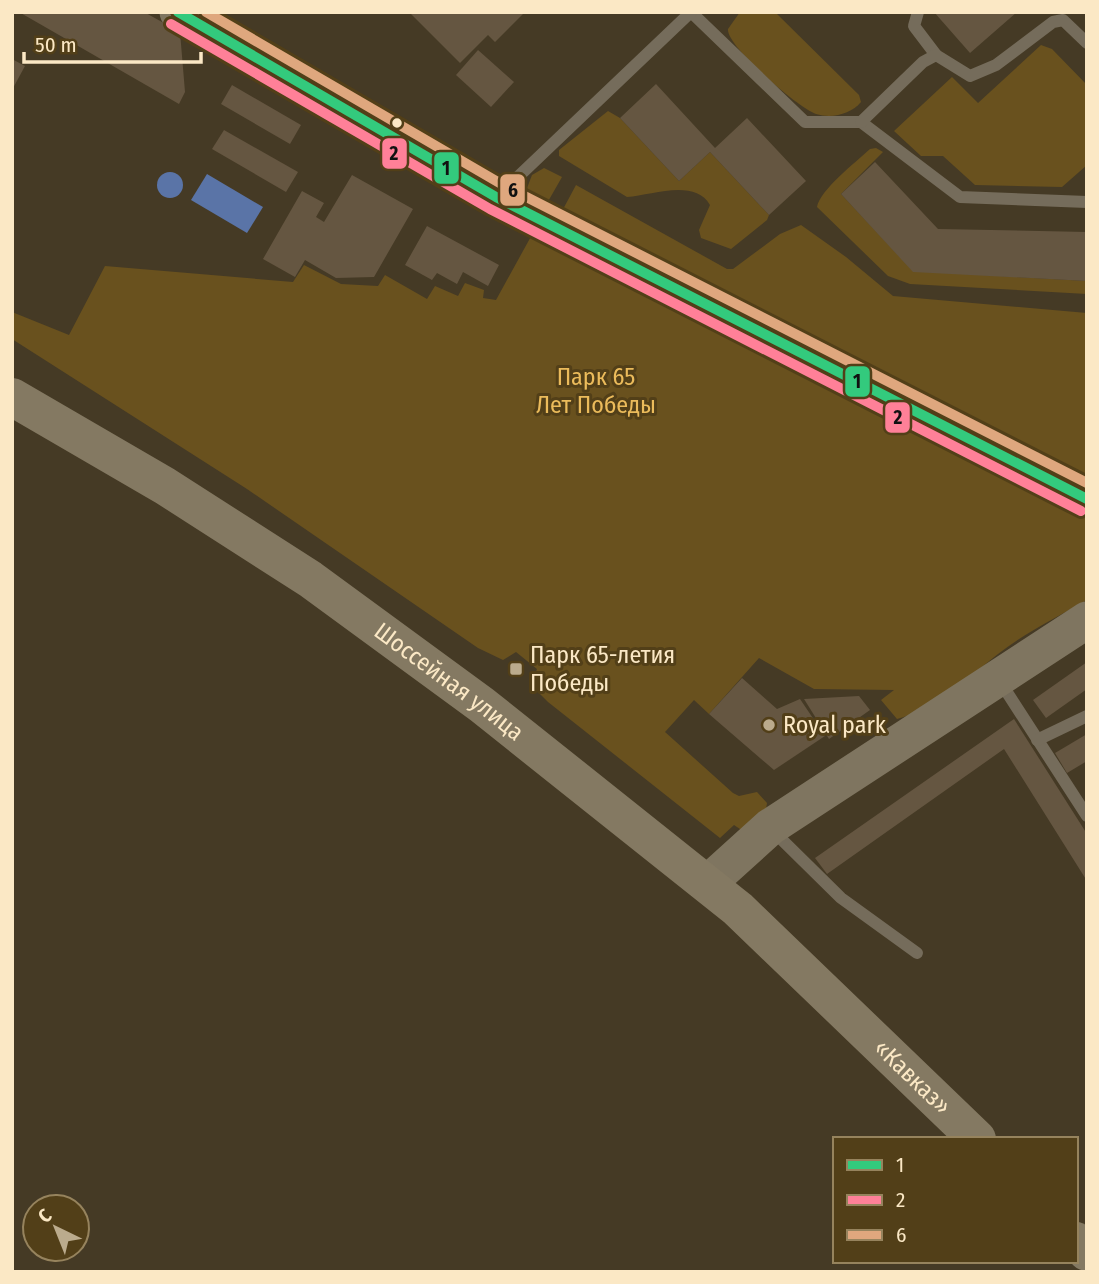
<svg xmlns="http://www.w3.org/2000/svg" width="1099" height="1284" viewBox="0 0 1099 1284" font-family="'Fira Sans Condensed',sans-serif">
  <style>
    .green { fill: #69511e }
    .water { fill: #5a74a7 }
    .building { fill: #655641 }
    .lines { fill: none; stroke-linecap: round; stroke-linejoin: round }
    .lane { stroke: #756c5b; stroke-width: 12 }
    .secondary { stroke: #7f7560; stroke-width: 37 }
    .highway { stroke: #847962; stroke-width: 38 }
    .bus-1-casing { stroke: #523f18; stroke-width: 16 }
    .bus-2-casing { stroke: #523f18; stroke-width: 16 }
    .bus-3-casing { stroke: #523f18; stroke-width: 16 }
    .bus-1 { stroke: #33ca7d; stroke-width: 10 }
    .bus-2 { stroke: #ff8098; stroke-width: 10 }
    .bus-3 { stroke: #dfa77e; stroke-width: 10 }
    .bus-dot { fill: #fbe8c5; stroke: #523f18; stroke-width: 2.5 }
    .poi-dot { fill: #bbab8d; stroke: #523f18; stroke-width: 2.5 }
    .labels { text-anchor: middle; stroke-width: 6; stroke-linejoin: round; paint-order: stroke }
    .park-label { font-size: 24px; fill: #ebbb5b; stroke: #523f18 }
    .poi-label { font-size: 24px; fill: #fbe8c5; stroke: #523f18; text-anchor: start }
    .street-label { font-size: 24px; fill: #fbe8c5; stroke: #523f18 }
    .line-badge { stroke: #523f18; stroke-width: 2.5 }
    .pale-badge-label { font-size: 19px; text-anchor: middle; font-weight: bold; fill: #111 }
  </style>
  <rect width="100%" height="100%" fill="#453a25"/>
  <g class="green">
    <path d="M740 12H775L859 95 861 102C851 114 832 119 816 114 798 108 726 46 728 29Z"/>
    <path d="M1041 45 1052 49 1087 85V165L1062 187 975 185 943 156H921L894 131 952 77 978 103Z"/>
    <path d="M608 111 620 118 679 181 710 152 769 215 767 220 731 249 701 238 699 230 710 205C695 178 652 195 627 197L559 156V150Z"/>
    <path d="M876 148 883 152 841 194 913 271 1087 281V294L910 284 888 276 817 207C820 190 856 162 870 149Z"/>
    <path d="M544 168 562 177 546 205 531 195 527 188 532 175Z"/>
    <path d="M576 185 727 269H733L780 234 801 225 846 257 893 296 1087 313V485L561 213Z"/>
    <path d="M534 231 1087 513V600C1057 617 1025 633 998 654 968 678 934 709 897 719L881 700 894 690 814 689 759 658 709 714 694 700 665 732 733 793 739 796 757 792 767 803 766 809 743 831 734 825 720 838 548 702 531 685 537 669 516 652 503 660 478 648 247 489 12 339V312L69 335 105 266 293 282 304 265 341 284 378 286 385 275 427 299 435 286 458 296 465 283 484 290 483 298 496 300Z"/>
  </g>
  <g class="water">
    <circle cx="170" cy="185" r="13"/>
    <path d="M207 174 263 207 247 233 191 200Z"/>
  </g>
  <g class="building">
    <path d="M19 12H144L180 32 185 92 179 104Z"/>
    <path d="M409 12H525L495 42 488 35 460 63Z"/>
    <path d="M934 12H1017L970 53Z"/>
    <path d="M478 50 514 82 491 107 456 75Z"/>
    <path d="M12 59 25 66 12 90Z"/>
    <path d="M656 84 715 148 747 118 806 181 769 215 710 152 679 181 620 118Z"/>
    <path d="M232 85 301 125 290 144 221 104Z"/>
    <path d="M224 130 298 172 286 192 212 149Z"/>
    <path d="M875 162 938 229 1087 232V281L913 272 841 194Z"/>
    <path d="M352 175 413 209 374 277 336 278 305 260 295 277 263 259 302 191 324 203 316 217 324 222Z"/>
    <path d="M427 226 499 265 488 286 463 272 457 284 437 273 432 280 405 265Z"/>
    <path d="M1087 662V689L1046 718 1033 700Z"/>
    <path d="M742 678 777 709 800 699 825 736 774 770 709 714Z"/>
    <path d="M859 696 870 710 829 739 804 699Z"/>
    <path d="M1014 719 1087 834V881L1004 749 827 874 815 858Z"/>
    <path d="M1087 734V761L1067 773 1055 753Z"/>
  </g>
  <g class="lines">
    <g class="lane">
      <path d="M918 12 914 26 936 55"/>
      <path d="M692 13 805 122H861L960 197 1087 202"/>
      <path d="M861 122 923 62 936 55 970 76 996 65 1053 22 1063 20 1087 43"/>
      <path d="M500 194 691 12"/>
      <path d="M999 680 1087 816"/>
      <path d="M1037 740 1087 716"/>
      <path d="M771 829 841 898 917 953"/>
    </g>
    <g class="secondary">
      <path d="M178 12 496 197 1087 499"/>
      <path d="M707 884 770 827 1087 620"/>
    </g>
    <g class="highway">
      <path id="s1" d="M12 397 165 486 310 579 482 705 738 909 977 1139"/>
      <path d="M1076 1241 1087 1252"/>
    </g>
    <defs>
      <path id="bus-1" d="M178 12 496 197 1087 499"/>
      <path id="bus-2" d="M171 24 490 209 1081 511"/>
      <path id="bus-3" d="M206 12 503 185 1087 483"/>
    </defs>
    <use href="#bus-1" class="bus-1-casing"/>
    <use href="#bus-2" class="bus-2-casing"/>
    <use href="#bus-3" class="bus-3-casing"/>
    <use href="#bus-1" class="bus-1"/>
    <use href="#bus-2" class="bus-2"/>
    <use href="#bus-3" class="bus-3"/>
  </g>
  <circle class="bus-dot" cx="397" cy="123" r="6"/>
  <g class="poi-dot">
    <rect x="509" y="662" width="14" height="14" rx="3.5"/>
    <circle cx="769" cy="725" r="7"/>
  </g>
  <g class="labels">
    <g class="park-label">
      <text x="596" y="385">Парк 65<tspan x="596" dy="28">Лет Победы</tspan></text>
    </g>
    <g class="poi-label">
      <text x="530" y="663">Парк 65-летия<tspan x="530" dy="28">Победы</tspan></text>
      <text x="783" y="733">Royal park</text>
    </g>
    <g class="street-label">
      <text dy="8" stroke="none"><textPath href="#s1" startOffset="522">Шоссейная улица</textPath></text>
      <text dy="8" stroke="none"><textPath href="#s1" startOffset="1132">«Кавказ»</textPath></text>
    </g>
  </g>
  <g class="line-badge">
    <rect x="381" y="137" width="27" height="33" rx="7" fill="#ff8098"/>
    <rect x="433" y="151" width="27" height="34" rx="7" fill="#33ca7d"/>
    <rect x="499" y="173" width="27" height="34" rx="7" fill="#dfa77e"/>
    <rect x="844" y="365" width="27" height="33" rx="7" fill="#33ca7d"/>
    <rect x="884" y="401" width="27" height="33" rx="7" fill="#ff8098"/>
  </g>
  <g class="pale-badge-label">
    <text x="394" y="160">2</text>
    <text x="446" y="175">1</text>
    <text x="513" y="197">6</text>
    <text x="857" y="388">1</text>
    <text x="898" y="424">2</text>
  </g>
  <rect width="1099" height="1284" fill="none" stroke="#fbe8c5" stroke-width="28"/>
  <rect x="833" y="1137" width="245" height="126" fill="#523f18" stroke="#96835d" stroke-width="2"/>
  <rect x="847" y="1160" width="35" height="10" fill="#33ca7d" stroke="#96835d" stroke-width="2"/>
  <text x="896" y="1172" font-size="21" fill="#fbe8c5">1</text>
  <rect x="847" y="1195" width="35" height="10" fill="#ff8098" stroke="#96835d" stroke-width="2"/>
  <text x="896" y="1207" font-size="21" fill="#fbe8c5">2</text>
  <rect x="847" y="1230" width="35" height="10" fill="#dfa77e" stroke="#96835d" stroke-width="2"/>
  <text x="896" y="1242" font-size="21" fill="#fbe8c5">6</text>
  <g transform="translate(56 1228) rotate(317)"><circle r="33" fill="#523f18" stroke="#96835d" stroke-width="2"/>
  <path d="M0-5L12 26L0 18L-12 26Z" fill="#bbab8d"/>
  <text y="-10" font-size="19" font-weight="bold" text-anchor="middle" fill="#fbe8c5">С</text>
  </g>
  <path d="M24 52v10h177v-10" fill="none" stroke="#fbe8c5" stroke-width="3.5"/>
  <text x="35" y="52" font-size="21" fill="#fbe8c5" stroke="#523f18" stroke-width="5" paint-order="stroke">50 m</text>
</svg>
